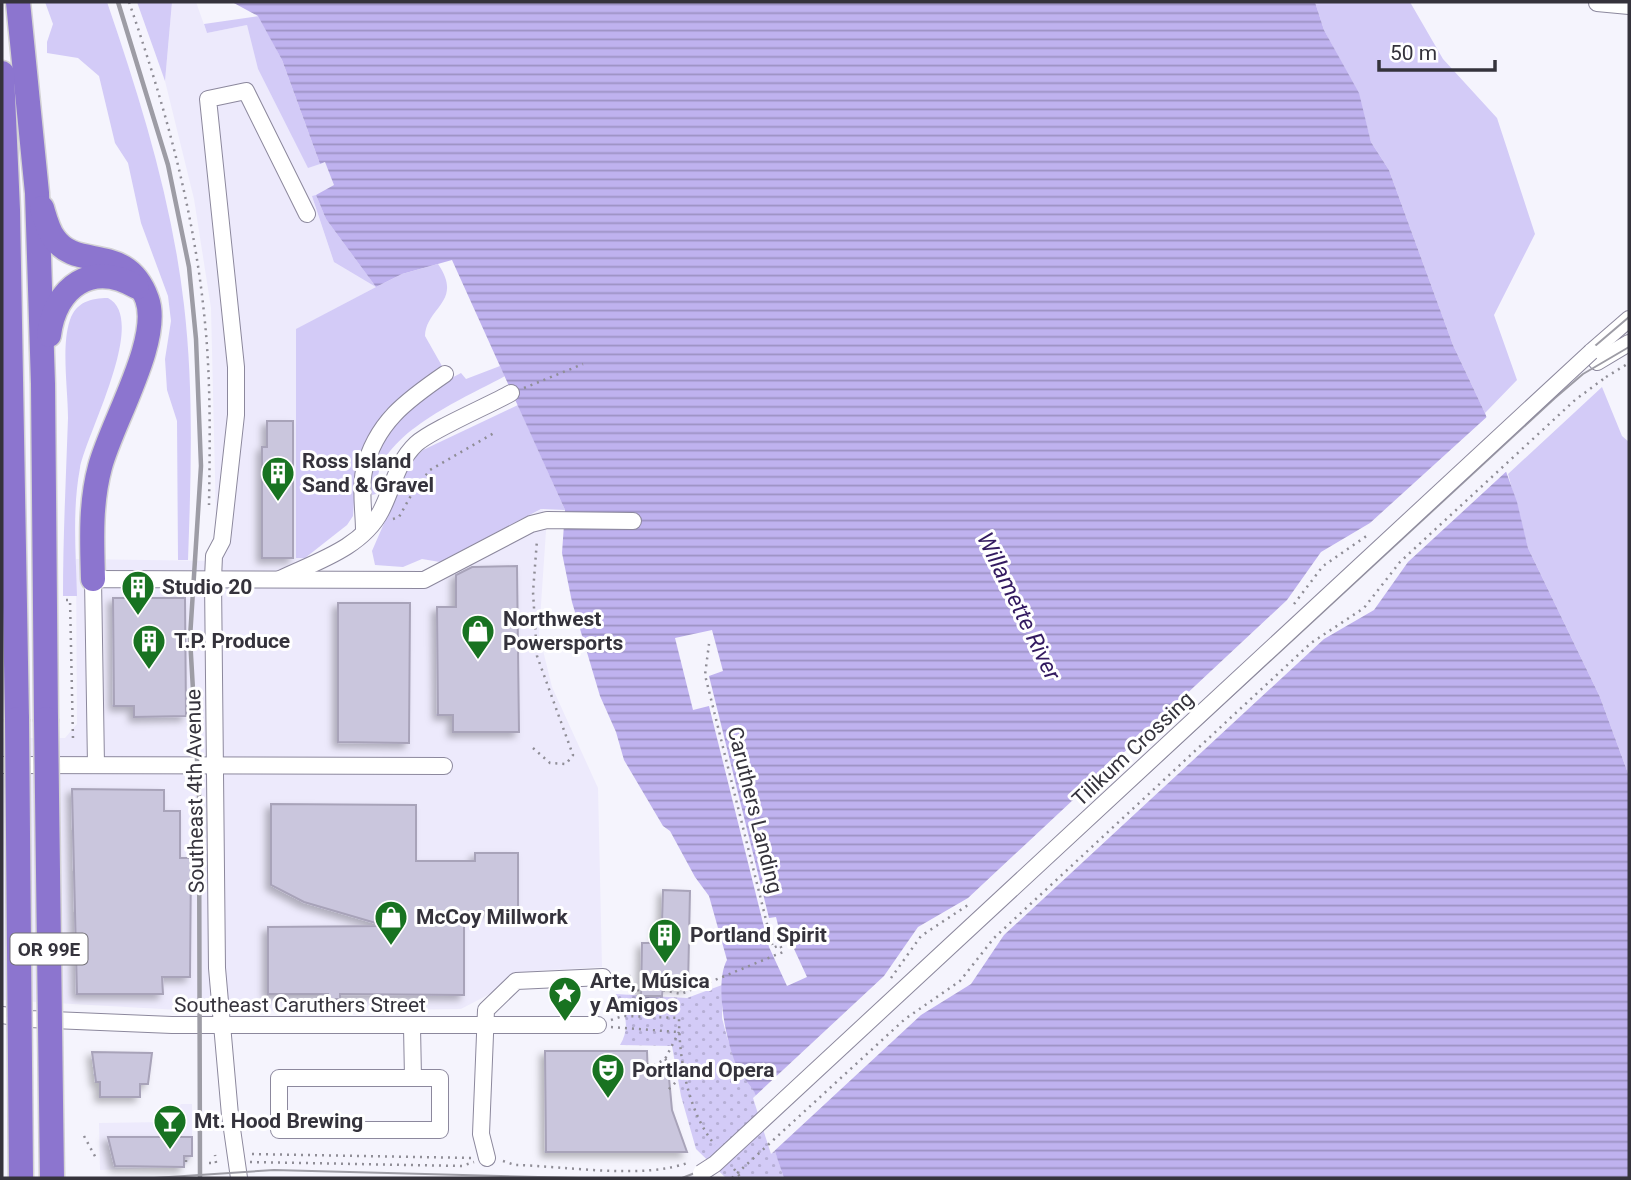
<svg xmlns="http://www.w3.org/2000/svg" width="1631" height="1180" viewBox="0 0 1631 1180" font-family="Roboto,sans-serif">
  <style>
    .built { fill: #edeafc }
    .grass { fill: #d3cbf7 }
    .park { fill: url(#park-dots) }
    .water { fill: url(#water-rules) }
    .pier { fill: #f5f4fd }
    .building { fill: #cac6dd; stroke: #a8a3b9; stroke-width: 2; filter: url(#shadow) }
    .lines { fill: none; stroke-linecap: round; stroke-linejoin: round }
    .minor-casing { stroke: #8c889d; stroke-width: 18 }
    .highway-casing { stroke: #d3d2d4; stroke-width: 27 }
    .path { stroke: #8f8d96; stroke-width: 2.5; stroke-dasharray: 2 5; stroke-linecap: butt }
    .minor { stroke: #fff; stroke-width: 16 }
    .highway { stroke: #8c75cf; stroke-width: 24 }
    .tram { stroke: #9d9ca5; stroke-width: 2 }
    .rail { stroke: #9d9ca5; stroke-width: 4.5 }
    .minor-bridge-casing { stroke: #8c889d; stroke-width: 18; stroke-linecap: butt }
    .highway-bridge-casing { stroke: #d3d2d4; stroke-width: 27; stroke-linecap: butt }
    .path-bridge { stroke: #8f8d96; stroke-width: 2.5; stroke-dasharray: 2 5; stroke-linecap: butt }
    .minor-bridge { stroke: #fff; stroke-width: 16 }
    .highway-bridge { stroke: #8c75cf; stroke-width: 24 }
    .labels { text-anchor: middle; stroke-width: 6; stroke-linejoin: round; paint-order: stroke }
    .shield { fill: #fff; stroke: #727076; stroke-width: 2 }
    .shield-label { font-size: 19px; font-weight: bold; fill: #35333c }
    .poi-label { font-size: 21px; font-weight: bold; fill: #35333c; stroke: #fff; text-anchor: start }
    .street-label { font-size: 21px; fill: #35333c; stroke: #fff }
    .water-label { font-size: 23px; font-style: italic; fill: #331a60; stroke: #fff }
  </style>
  <defs>
    <pattern id="park-dots" width="8" height="8" patternUnits="userSpaceOnUse" patternTransform="scale(1.75)"><rect width="8" height="8" fill="#d3cbf7"/><path d="M2 2h.1M6 6h.1" fill="none" stroke="#b6afd5" stroke-width="1.8" stroke-linecap="round"/></pattern>
    <pattern id="water-rules" width="6" height="5" patternUnits="userSpaceOnUse" patternTransform="scale(1.75)"><rect width="6" height="5" fill="#bfb2ef"/><path d="M0 2.5h6" fill="none" stroke="#9c91c3"/></pattern>
    <filter id="shadow"><feDropShadow dx="-4.5" dy="4.5" stdDeviation="3.5" flood-color="#0004"/></filter>
  </defs>
  <rect width="100%" height="100%" fill="#f5f4fd"/>
  <g class="built">
    <path d="M172 2H196L207 33 247 25 258 69 308 167 325 162 376 287 297 329 296 558H305V575L417 574 542 509 547 516 539 634 552 687 598 788 602 967 533 971 461 1009 215 1012 2 1000V738H65L77 724 76 559 217 561 211 308 194 199 165 81Z"/>
    <path d="M181 1104H192V1156L184 1167 100 1170 99 1123 166 1122Z"/>
  </g>
  <g class="grass">
    <path d="M45 2H107C141 101 172 201 184 305 194 391 191 475 188 560H178L177 421 167 390 165 359 171 321 168 296 141 223 128 163 115 143 99 76 78 58 47 53V42L53 24Z"/>
    <path d="M137 2H172L165 81Z"/>
    <path d="M1315 2H1410L1443 59 1497 118 1535 234 1494 315 1517 380 1485 413 1453 345 1389 170 1371 142 1358 93 1324 30Z"/>
    <path d="M259 16 282 60 320 164 308 168 258 69 247 25 207 33 204 24Z"/>
    <path d="M316 195 326 219 376 287 402 274 438 264C464 302 426 307 425 336L442 366 386 410 367 439 356 476 353 516 347 525 305 558H296V329L376 287 334 262 312 196Z"/>
    <path d="M108 298C149 319 86 434 80 468 72 510 76 554 77 596H63C63 536 66 477 68 418 68 390 61 345 70 320 76 302 91 298 108 298Z"/>
    <path d="M500 366 505 376C469 396 385 431 378 477 377 482 379 488 379 493L372 495C366 462 387 422 412 402 426 390 445 382 461 373L466 379Z"/>
    <path d="M1602 387 1622 436 1629 442V776L1600 697 1528 548 1508 474Z"/>
    <path d="M518 405 565 510 541 509 440 562 422 559 403 567 375 565 372 551 411 461 423 450Z"/>
  </g>
  <path class="park" d="M722 985V1018L727 1037 739 1072 750 1083 757 1097 784 1178H726L696 1149 681 1096 672 1046 620 1045C631 1027 625 1011 615 994L687 998Z"/>
  <path class="water" d="M232 2H1315L1324 30 1359 93 1371 142 1389 170 1453 345 1485 413 1517 502 1528 548 1600 697 1629 776V1178H784C774 1151 767 1122 756 1096 752 1085 743 1079 738 1069 726 1044 714 983 727 960L709 896 695 877 670 831 663 826 624 760 616 732 600 696 572 602 562 553 565 510 452 260 402 274 376 287 326 219 316 195 334 185 325 162 320 164 282 60 258 16Z"/>
  <g class="pier">
    <path d="M1490 414 1509 469 1408 562 1374 610 1324 639 1004 935 971 984 921 1015 771 1154 753 1098 884 976 918 927 968 898 1287 600 1321 552 1370 523Z"/>
    <path d="M712 630 723 671 709 676 769 918 776 917 782 941 789 938 807 977 787 986 769 947 709 706 693 710 675 638Z"/>
  </g>
  <g class="building">
    <path d="M267 421H293V558H262V447H267Z"/>
    <path d="M517 566 519 732H453V715H438L437 607H456V575L472 567Z"/>
    <path d="M113 598H185L186 716 134 717V706H114Z"/>
    <path d="M338 603H410L409 743 338 742Z"/>
    <path d="M72 789 164 790V811H180V858H191L190 977H162L163 994H77Z"/>
    <path d="M271 804 416 805V861H475V853H518V911H464V995L340 994V999H328V994H268V927L386 926 304 902 271 885Z"/>
    <path d="M663 890 690 891 688 987 663 986 662 996H641L642 943H657L658 922H662Z"/>
    <path d="M545 1051H647L648 1078 659 1067 669 1078 672 1110 687 1152H546Z"/>
    <path d="M92 1052 152 1053 148 1084H140V1097H100V1082H96Z"/>
    <path d="M108 1137H192V1156H184V1167L115 1166Z"/>
  </g>
  <g class="lines">
    <defs>
      <g id="minor">
        <path d="M1597 3 1629 6"/>
        <path d="M1591 352 1629 319"/>
        <path d="M1597 362 1629 343"/>
        <path d="M364 531C364 512 360 489 364 471 375 423 407 400 445 374"/>
        <path d="M280 579C315 562 362 548 381 511 393 488 396 463 416 444 431 430 490 405 511 393"/>
        <path d="M2 765 444 766"/>
        <path d="M96 765 93 579 424 580 531 524 547 520 633 521"/>
        <path d="M2 1015 29 1019 172 1025H598"/>
        <path d="M412 1027 413 1078"/>
        <rect x="279" y="1078" width="161" height="52"/>
        <path d="M487 1158 481 1134 486 1010 516 981 603 977"/>
        <path d="M239 1178 230 1115 217 968 213 579 214 556 222 541 236 415V367L208 99 246 91 307 214"/>
      </g>
      <g id="highway">
        <path d="M18 2 37 193 43 384 46 719"/>
        <path d="M2 73 8 210 17 719"/>
        <path d="M42 208C45 218 48 230 54 238 77 272 126 241 147 299 162 340 111 424 100 467 90 504 92 542 93 579"/>
        <path d="M49 335C55 287 92 260 137 287"/>
      </g>
    </defs>
    <use href="#minor" class="minor-casing"/>
    <use href="#highway" class="highway-casing"/>
    <g class="path">
      <path d="M129 2C164 103 193 206 204 313 211 376 210 441 209 505"/>
      <path d="M1606 377 1629 363"/>
      <path d="M524 388 583 364"/>
      <path d="M393 519 399 517 414 490 430 470 494 433"/>
      <path d="M66 600H70L73 739"/>
      <path d="M533 748 550 763 566 764 573 755 537 656 533 592 537 540"/>
      <path d="M629 975 634 992 641 989"/>
      <path d="M663 990 681 994 783 952 780 945 773 948 705 675 709 644"/>
      <path d="M634 992 638 1017"/>
      <path d="M611 1020 623 1016 679 1018C679 1060 688 1112 715 1145"/>
      <path d="M611 1027 678 1032"/>
      <path d="M665 1059 674 1068 676 1082 668 1090"/>
      <path d="M647 1064 653 1066 665 1059 679 1032"/>
      <path d="M169 1123 174 1133"/>
      <path d="M174 1133H177V1113H180V1137"/>
      <path d="M84 1136 97 1160"/>
      <path d="M252 1154 472 1158"/>
      <path d="M186 1160V1167"/>
      <path d="M503 1161 515 1165C566 1166 644 1180 690 1162"/>
      <path d="M250 1162 462 1166 474 1162"/>
      <path d="M209 1163H216L215 1155"/>
      <path d="M734 1169 741 1178"/>
    </g>
    <use href="#minor" class="minor"/>
    <use href="#highway" class="highway"/>
    <g class="tram">
      <path d="M154 1178 274 1170 579 1178"/>
      <path d="M682 1178 700 1171 721 1155 1575 363 1629 317"/>
      <path d="M709 1178 1555 398 1583 374 1629 347"/>
    </g>
    <path class="rail" d="M118 2 168 165 189 267 196 339 201 466 190 638 199 794 200 1178"/>
    <defs>
      <path id="minor-bridge" d="M701 1173 715 1164 1591 352"/>
      <g id="highway-bridge">
        <path d="M17 719 21 1178"/>
        <path d="M46 719 52 1178"/>
      </g>
    </defs>
    <use href="#minor-bridge" class="minor-bridge-casing"/>
    <use href="#highway-bridge" class="highway-bridge-casing"/>
    <g class="path-bridge">
      <path d="M1294 604 1323 566 1368 535"/>
      <path d="M891 978 921 936 971 903"/>
      <path d="M732 1178 905 1019 960 981 994 938 1311 643 1364 608 1400 562 1575 400 1606 377"/>
    </g>
    <use href="#minor-bridge" class="minor-bridge"/>
    <use href="#highway-bridge" class="highway-bridge"/>
  </g>
  <defs>
    <symbol id="building-pin" viewBox="-11 -11 22 30"><path d="M0 17L-7.5 6A9.5 9.5 0 1 1 7.5 6Z" fill="#187321" stroke="#fff"/><path d="M-4-6H4V6H1V3H-1V6H-4ZM-2.5-4.3h1.7v1.8h-1.7ZM.8-4.3h1.7v1.8H.8ZM-2.5-1h1.7V.8h-1.7ZM.8-1h1.7V.8H.8Z" fill="#fff"/></symbol>
    <symbol id="shop-pin" viewBox="-11 -11 22 30"><path d="M0 17L-7.5 6A9.5 9.5 0 1 1 7.5 6Z" fill="#187321" stroke="#fff"/><path d="M-5-2.5h2.3a2.7 3.5 0 0 1 5.4 0H5L5.5 6h-11ZM-1.5-2.5h3a1.5 2.3 0 0 0-3 0Z" fill="#fff"/></symbol>
    <symbol id="sight-pin" viewBox="-11 -11 22 30"><path d="M0 17L-7.5 6A9.5 9.5 0 1 1 7.5 6Z" fill="#187321" stroke="#fff"/><path d="M0-6L1.8-2.2L6-1.7L2.9 1.2L3.7 5.4L0 3.3L-3.7 5.4L-2.9 1.2L-6-1.7L-1.8-2.2Z" fill="#fff"/></symbol>
    <symbol id="theatre-pin" viewBox="-11 -11 22 30"><path d="M0 17L-7.5 6A9.5 9.5 0 1 1 7.5 6Z" fill="#187321" stroke="#fff"/><path d="M-5-5.5Q0-4 5-5.5V0Q5 5 0 6Q-5 5-5 0ZM-3.3-2.5H-1v1.5H-3.3ZM1-2.5H3.3v1.5H1ZM-2.8 1Q0 5.5 2.8 1Z" fill="#fff"/></symbol>
    <symbol id="bar-pin" viewBox="-11 -11 22 30"><path d="M0 17L-7.5 6A9.5 9.5 0 1 1 7.5 6Z" fill="#187321" stroke="#fff"/><path d="M-6-5H6L.8 .8V4.5H3.5V6h-7V4.5H-.8V.8Z" fill="#fff"/></symbol>
  </defs>
  <g fill-rule="evenodd">
    <use href="#building-pin" x="259" y="454" width="38" height="52"/>
    <use href="#building-pin" x="119" y="568" width="38" height="52"/>
    <use href="#shop-pin" x="459" y="612" width="38" height="52"/>
    <use href="#building-pin" x="130" y="622" width="38" height="52"/>
    <use href="#shop-pin" x="372" y="898" width="38" height="52"/>
    <use href="#building-pin" x="646" y="916" width="38" height="52"/>
    <use href="#sight-pin" x="546" y="974" width="38" height="52"/>
    <use href="#theatre-pin" x="589" y="1051" width="38" height="52"/>
    <use href="#bar-pin" x="151" y="1102" width="38" height="52"/>
  </g>
  <g class="labels">
    <rect class="shield" x="10.5" y="933.5" width="77" height="31" rx="5"/>
    <g class="shield-label">
      <text x="49" y="956">OR 99E</text>
    </g>
    <g class="poi-label">
      <text x="302" y="468">Ross Island<tspan x="302" dy="24">Sand &amp; Gravel</tspan></text>
      <text x="162" y="594">Studio 20</text>
      <text x="503" y="626">Northwest<tspan x="503" dy="24">Powersports</tspan></text>
      <text x="174" y="648">T.P. Produce</text>
      <text x="416" y="924">McCoy Millwork</text>
      <text x="690" y="942">Portland Spirit</text>
      <text x="590" y="988">Arte, Música<tspan x="590" dy="24">y Amigos</tspan></text>
      <text x="632" y="1077">Portland Opera</text>
      <text x="194" y="1128">Mt. Hood Brewing</text>
    </g>
    <g class="street-label">
      <text transform="translate(1133 749) rotate(-43)" y="7">Tilikum Crossing</text>
      <text transform="translate(195 791) rotate(-91)" y="7">Southeast 4th Avenue</text>
      <text transform="translate(755 810) rotate(76)" y="7">Caruthers Landing</text>
      <text x="300" y="1012">Southeast Caruthers Street</text>
    </g>
    <g class="water-label">
      <text transform="translate(1019 606) rotate(64)" y="8">Willamette River</text>
    </g>
  </g>
  <rect width="1631" height="1180" fill="none" stroke="#35333c" stroke-width="7"/>
  <path d="M1379 60v10h116v-10" fill="none" stroke="#35333c" stroke-width="3.5"/>
  <text x="1390" y="60" font-size="21" fill="#35333c" stroke="#ffffff" stroke-width="5" paint-order="stroke">50 m</text>
</svg>
